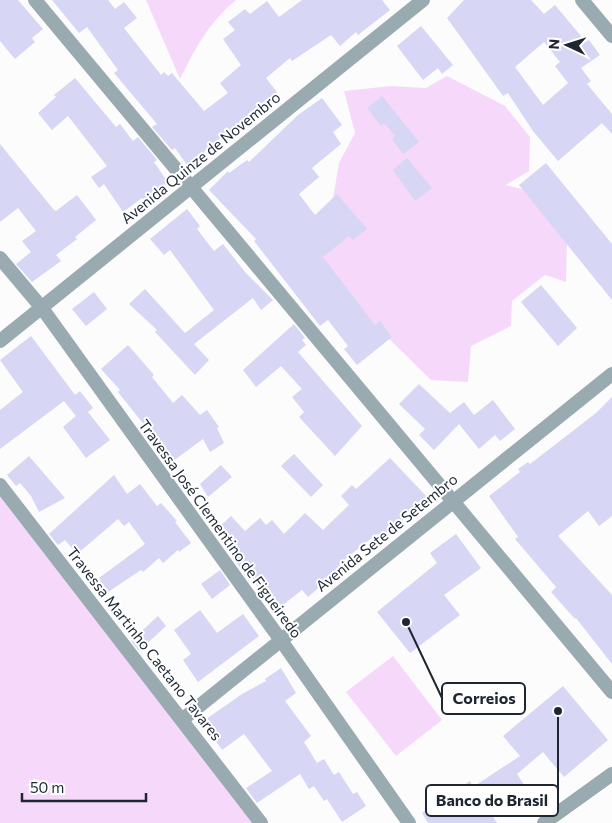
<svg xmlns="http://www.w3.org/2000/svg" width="612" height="823" viewBox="0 0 612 823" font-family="Commissioner,sans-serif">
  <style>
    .green { fill: #f6d8fa }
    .building { fill: #d7d6f4; fill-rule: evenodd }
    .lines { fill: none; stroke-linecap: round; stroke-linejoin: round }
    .minor { stroke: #99abb1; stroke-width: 14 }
    .tertiary { stroke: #99abb1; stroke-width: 14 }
    .labels { text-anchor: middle; stroke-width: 4; stroke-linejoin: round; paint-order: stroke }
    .street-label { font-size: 15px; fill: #1d2732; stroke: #fff }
    .leader { fill: none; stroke: #1d2732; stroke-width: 2 }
    .callout-dot { fill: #1d2732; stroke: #fff; stroke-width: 2 }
    .callout { fill: #fff; stroke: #1d2732; stroke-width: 2 }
    .callout-label { font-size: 16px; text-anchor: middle; font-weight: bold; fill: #1d2732 }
  </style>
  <rect width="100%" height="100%" fill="#fcfcfc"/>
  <g class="green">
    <path d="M146 0H236C209 22 195 49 180 79Z"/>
    <path d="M447 76 505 106 530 137 529 171 506 185 568 201 566 282 545 275 512 301 511 326 471 346 468 382 431 380 373 323 323 258 339 163 355 133 344 91 391 86 426 88Z"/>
    <path d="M0 497 254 823H0Z"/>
    <path d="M393 656 442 720 396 756 346 692Z"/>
  </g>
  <g class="building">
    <path d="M0 0H18L43 29 32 38 35 42 15 59 0 41Z"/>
    <path d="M52 0H108L115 9 124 2 137 18 124 28 161 75 164 72 168 76 172 73 204 111 228 93 220 83 241 65 223 39 235 30 228 22 245 9 250 14 267 1 279 17 302 0H382L390 10 358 35 356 32 340 46 331 35 292 61 290 58 266 78 277 92 204 151 208 156 190 169 175 148 172 150 152 127 157 124 114 73 118 70 87 27 79 33Z"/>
    <path d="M464 0H531L544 14 555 5 586 42 589 40 600 55 581 68 591 81 587 84 612 114V134L602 123 558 161 533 131 508 93 503 96 447 18ZM544 42 560 62 555 66 568 83 543 105 515 67Z"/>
    <path d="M421 26 453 65 442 74 438 68 423 80 397 46Z"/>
    <path d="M75 78 116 127 120 124 133 141 138 137 157 160 154 162 169 184 144 201 142 198 123 212 104 184 99 188 91 177 107 166 68 116 52 130 38 113 56 97 54 95Z"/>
    <path d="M382 96 419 142 403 154 392 139 395 136 384 123 381 126 367 108Z"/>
    <path d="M322 98 342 125 333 132 341 144 312 168 319 177 299 194 315 215 337 194 367 229 353 240 349 236 323 257 375 325 380 321 392 337 357 365 344 349 348 346 328 320 320 326 254 241 256 239 209 190 228 171 229 173 247 160 249 162 298 115Z"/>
    <path d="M0 144 54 210 56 211 77 195 96 220 75 237 77 239 56 255 61 261 32 282 16 264 31 252 22 241 36 231 18 208 0 222Z"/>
    <path d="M407 158 432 188 415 201 393 170Z"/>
    <path d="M546 163 612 244V300L519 185Z"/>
    <path d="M187 209 200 226 197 229 214 251 223 244 245 272 273 300 261 310 253 298 194 344 209 360 195 375 155 332 157 330 129 304 145 289 185 333 214 310 170 250 164 255 150 239Z"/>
    <path d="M541 285 577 328 558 346 521 302Z"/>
    <path d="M94 292 107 309 86 326 72 309Z"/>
    <path d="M294 324 305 338 302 340 306 345 298 352 362 426 335 456 299 417 304 412 292 397 302 389 281 366 256 387 243 370Z"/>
    <path d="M31 336 75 395 80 391 93 408 88 412 110 440 86 458 63 427 76 416 64 401 0 449V410L23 392 0 360Z"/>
    <path d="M128 345 154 375 152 377 173 403 182 395 200 415 207 410 219 427 217 428 224 443 210 452 203 439 173 461 118 392 120 390 101 369Z"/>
    <path d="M419 384 450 413 464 402 474 415 493 400 515 429 500 441 495 435 479 449 459 424 434 450 419 435 425 429 399 404Z"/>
    <path d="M612 397V516L599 526 588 511 558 536 612 595V664L576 618 575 619 551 592 556 587 515 539 518 537 489 496 520 472 518 469 528 462 530 464 596 413Z"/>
    <path d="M294 454 323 485 311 497 281 466Z"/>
    <path d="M29 456 65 498 39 512 31 496 20 483 16 486 7 475Z"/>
    <path d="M390 458 428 498 401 522 399 520 381 538 377 534 339 564 342 567 308 597 302 590 279 608 268 601 248 572 244 574 226 546 228 545 215 531 231 516 245 531 260 518 266 525 272 520 284 534 305 513 323 530 349 505 341 496 352 485 356 489Z"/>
    <path d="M221 465 232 477 208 497 200 484Z"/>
    <path d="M114 475 127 494 140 484 157 506 161 503 177 521 175 522 191 543 179 552 178 550 163 563 159 558 143 572 141 570 108 592 99 578 145 544 129 522 124 526 118 519 77 554 65 540 58 545 49 534Z"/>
    <path d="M456 534 481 568 444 595 460 615 410 653 377 612 437 563 430 553Z"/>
    <path d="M220 570 230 585 212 599 201 584Z"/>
    <path d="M200 610 217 633 243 614 259 636 198 682 183 660 191 654 174 630Z"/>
    <path d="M158 616 166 626 139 651 131 641Z"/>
    <path d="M281 668 296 693 285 701 311 736 304 742 317 763 324 759 334 775 339 772 353 794 357 792 366 806 342 822 327 799 324 801 314 786 309 789 300 774 257 803 246 788 272 771 244 734 222 750 202 722 242 694 266 681 265 679Z"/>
    <path d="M563 686 608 740 564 777 543 752 517 774 529 792 492 815 497 823H428L422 813 470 781 473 787 520 756 503 736Z"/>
  </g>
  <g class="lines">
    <g class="minor">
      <path d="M35 0 612 692"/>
      <path d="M0 258 42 308 280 639 409 823"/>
      <path d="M0 341 423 0"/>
      <path d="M0 485 261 823"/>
      <path d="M183 719 612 374"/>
      <path d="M544 823 612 774"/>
    </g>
    <path class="tertiary" d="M582 0 612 36"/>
  </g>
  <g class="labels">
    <g class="street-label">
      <text transform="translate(201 158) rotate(-39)" y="5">Avenida Quinze de Novembro</text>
      <text transform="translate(220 529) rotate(54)" y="5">Travessa José Clementino de Figueiredo</text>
      <text transform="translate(387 533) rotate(-39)" y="5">Avenida Sete de Setembro</text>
      <text transform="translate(144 644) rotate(52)" y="5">Travessa Martinho Caetano Tavares</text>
    </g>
  </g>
  <path class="leader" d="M406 622L442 698M558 711L558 801"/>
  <g class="callout-dot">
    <circle cx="406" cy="622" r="5"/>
    <circle cx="558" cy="711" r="5"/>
  </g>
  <g class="callout">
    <rect x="442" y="683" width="83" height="31" rx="5"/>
    <rect x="426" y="785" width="132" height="31" rx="5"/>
  </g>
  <g class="callout-label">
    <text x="484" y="704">Correios</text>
    <text x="492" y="806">Banco do Brasil</text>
  </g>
  <g transform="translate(567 45) rotate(274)" stroke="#ffffff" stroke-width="4" paint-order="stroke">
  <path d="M0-4L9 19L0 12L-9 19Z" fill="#1d2732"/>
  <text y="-8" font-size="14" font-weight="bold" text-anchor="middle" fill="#1d2732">N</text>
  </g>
  <path d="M22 793v8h124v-8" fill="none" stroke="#1d2732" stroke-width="2.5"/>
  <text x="30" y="793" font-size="15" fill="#1d2732" stroke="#ffffff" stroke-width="4" paint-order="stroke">50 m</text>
</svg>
